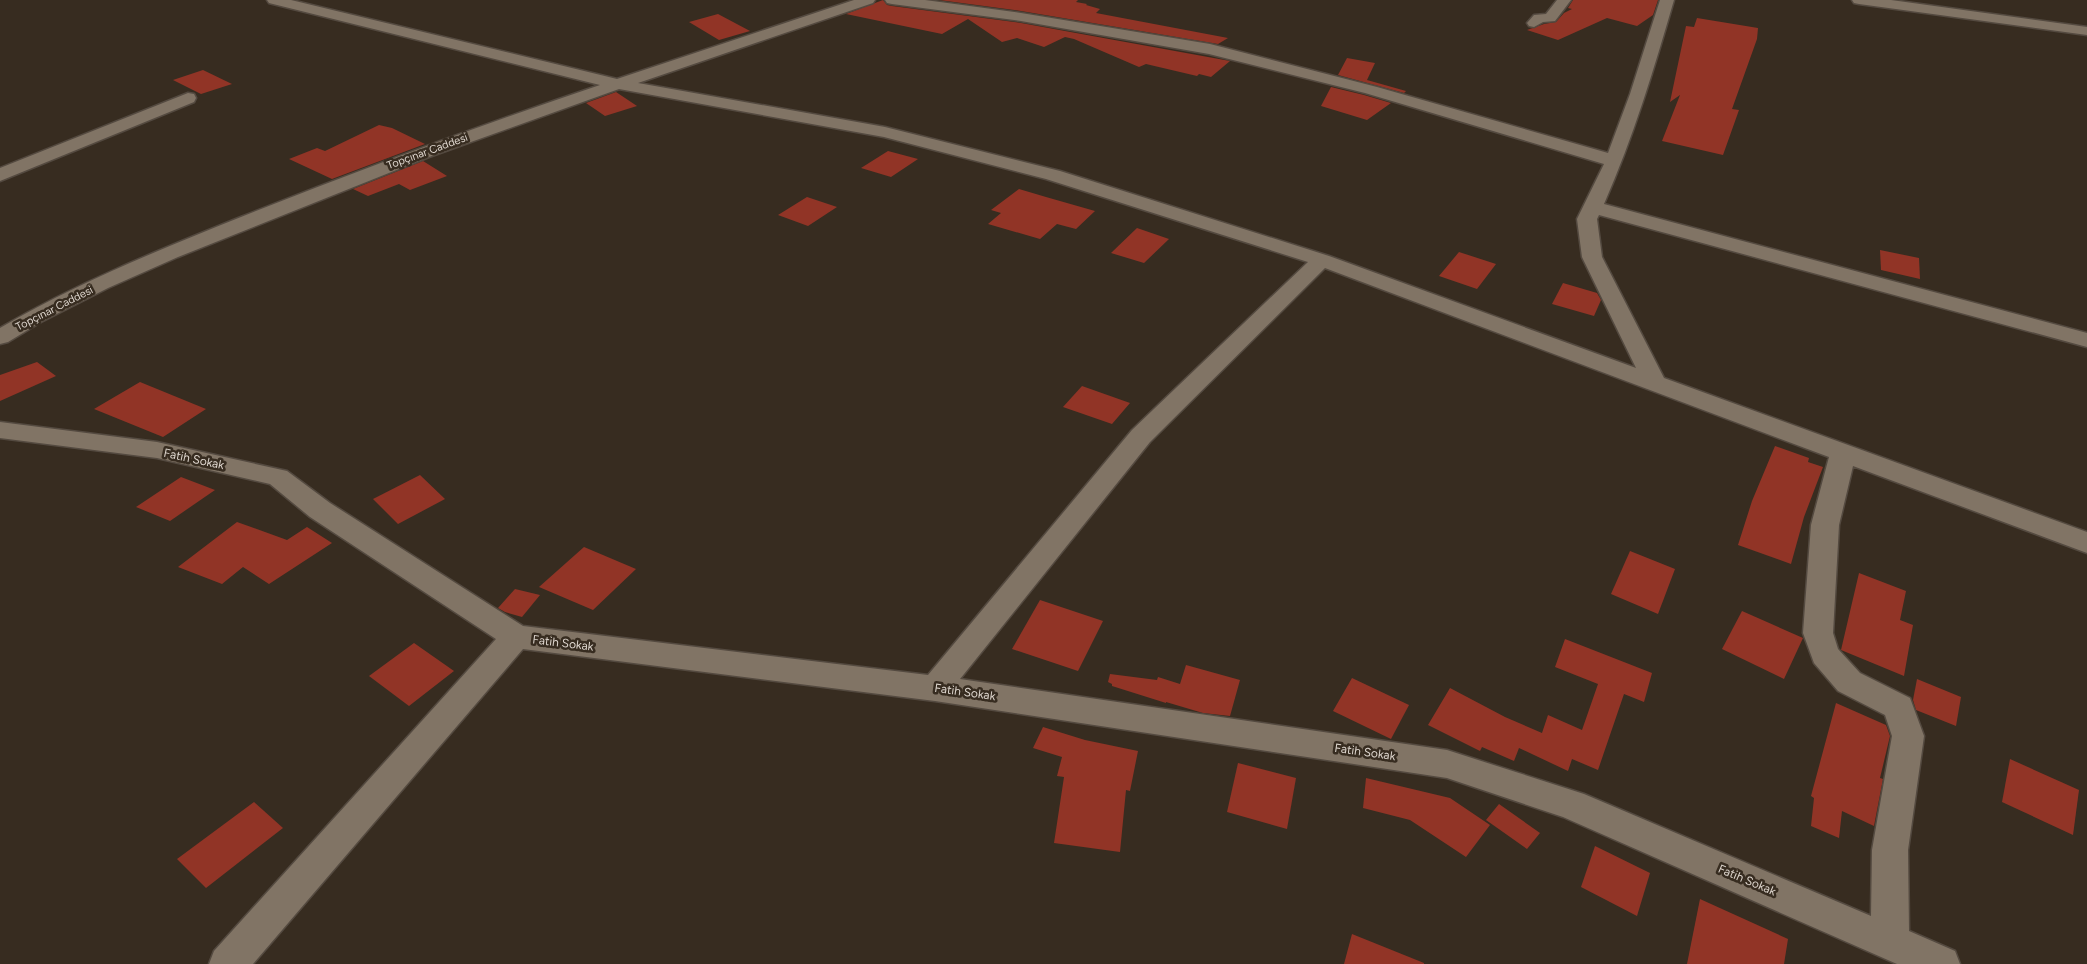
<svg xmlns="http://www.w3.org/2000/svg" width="2087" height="964" viewBox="0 0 2087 964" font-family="Figtree,sans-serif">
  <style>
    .building { fill: #913426 }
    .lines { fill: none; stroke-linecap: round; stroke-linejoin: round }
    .minor-casing { stroke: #544a40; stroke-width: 3 }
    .minor { fill: #817465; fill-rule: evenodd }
    .labels { text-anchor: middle; stroke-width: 5; stroke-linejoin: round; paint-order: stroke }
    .far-street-label { font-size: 11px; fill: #ded6ce; stroke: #372c20 }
    .street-label { font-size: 12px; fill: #ded6ce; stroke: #372c20 }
  </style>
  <rect width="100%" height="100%" fill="#372c20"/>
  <g class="building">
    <path d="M883 0 887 5 892 6 1021 23 1230 61 1211 77 1199 74 1197 76 1146 64 1139 67 1074 39 1065 37 1044 47 1017 38 1002 42 968 19 942 34 846 14Z"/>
    <path d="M939 0H1078L1076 2 1087 4 1086 5 1100 9 1096 13 1228 38 1218 44 1021 11Z"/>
    <path d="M1573 0H1658L1653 15 1637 26 1607 18 1558 40 1527 30 1544 24 1556 22 1564 13 1572 9 1568 8Z"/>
    <path d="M718 14 750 31 719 40 689 22Z"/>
    <path d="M1697 18 1758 28 1757 39 1732 109 1739 110 1723 155 1662 141 1680 95 1670 102 1686 26 1694 27Z"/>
    <path d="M1347 58 1375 63 1367 80 1406 91 1404 93 1338 75Z"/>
    <path d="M203 70 232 84 201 94 173 80Z"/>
    <path d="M1331 87 1364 95 1391 103 1367 120 1321 106Z"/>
    <path d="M616 92 637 106 605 116 586 103Z"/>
    <path d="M379 125 392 128 425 144 332 179 289 159 317 148 325 151Z"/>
    <path d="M888 151 918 159 891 177 861 168Z"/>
    <path d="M423 161 447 176 410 190 399 184 368 196 353 189Z"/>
    <path d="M1019 189 1046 197 1095 211 1076 229 1057 224 1040 239 988 224 1001 213 991 210Z"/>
    <path d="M807 197 837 207 808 226 778 215Z"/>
    <path d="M1137 228 1169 239 1144 263 1111 253Z"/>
    <path d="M1880 250 1919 258 1920 279 1881 270Z"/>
    <path d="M1459 252 1496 264 1477 289 1439 276Z"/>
    <path d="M1563 283 1597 293 1601 300 1594 316 1552 304Z"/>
    <path d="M37 362 56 376 0 401V375Z"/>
    <path d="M140 382 206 409 163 437 94 409Z"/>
    <path d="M1082 386 1130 403 1112 424 1063 407Z"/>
    <path d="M1775 446 1809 458 1808 462 1823 467 1804 517 1791 564 1738 545 1752 501Z"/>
    <path d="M420 475 445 499 398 524 373 499Z"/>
    <path d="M181 477 215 490 170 521 136 507Z"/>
    <path d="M237 522 287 540 307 527 332 543 269 584 243 567 222 584 178 567Z"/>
    <path d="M584 547 636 569 593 610 539 587Z"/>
    <path d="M1630 551 1675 569 1658 614 1611 594Z"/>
    <path d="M1859 573 1906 591 1900 620 1913 625 1904 676 1841 650Z"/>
    <path d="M515 589 540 595 522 617 505 612 498 608Z"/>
    <path d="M1040 600 1103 621 1078 671 1012 649Z"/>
    <path d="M1742 611 1803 638 1784 679 1722 649Z"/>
    <path d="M1565 639 1652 673 1644 702 1624 694 1598 770 1572 759 1568 771 1519 748 1514 761 1482 747 1480 751 1428 725 1450 688 1505 717 1542 733 1548 715 1582 730 1598 684 1555 667Z"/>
    <path d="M414 643 454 671 409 706 369 676Z"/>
    <path d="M1186 665 1240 680 1230 716 1203 713 1166 702V703L1112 686V684L1108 682 1110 674 1157 680 1158 677 1180 684Z"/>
    <path d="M1352 678 1409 705 1391 739 1333 711Z"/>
    <path d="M1917 679 1961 697 1956 726 1916 710 1913 700Z"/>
    <path d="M1836 703 1886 725 1890 736 1880 778 1883 779 1874 826 1842 811 1839 838 1811 826 1814 798 1811 796Z"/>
    <path d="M1043 727 1085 740 1138 751 1130 791 1126 790 1120 852 1054 843 1064 777 1057 776 1062 757 1033 748Z"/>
    <path d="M2010 759 2079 790 2073 835 2002 802Z"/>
    <path d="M1238 763 1296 778 1287 829 1227 812Z"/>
    <path d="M1366 778 1450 798 1490 825 1466 857 1410 820 1363 808Z"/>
    <path d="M254 802 283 828 206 888 177 859Z"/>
    <path d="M1499 804 1540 833 1527 849 1486 820Z"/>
    <path d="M1595 846 1650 873 1637 916 1581 887Z"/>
    <path d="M1700 899 1788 939 1784 964H1687Z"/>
    <path d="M1352 934 1424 963V964H1344Z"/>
  </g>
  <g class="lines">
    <defs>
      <g id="minor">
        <path d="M267 0H291L617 79 854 0H875L873 3 638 83 885 127 1060 171 1329 256 1636 368 1582 257 1577 219 1604 164 1365 93 1209 54 1021 21 892 4 887 3 885 0H925L1021 13 1210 44 1377 87 1608 153 1630 94 1660 0H1674C1654 69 1633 138 1604 204L2087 333V347L1599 215 1597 219 1602 257 1664 378 2087 532V553L1853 466 1839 525 1833 633 1838 649 1860 673 1910 698 1924 736 1908 850 1909 931 1955 951 1960 964H1897L1563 817 1447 778 935 701 523 649 253 964H209L214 951 496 639 310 517 270 484 157 458 0 438V422L157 442 287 471 330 503 523 626 928 675 1132 430 1308 262 1046 179 884 137 619 89 429 157 178 257 108 288 41 322 8 342 0 344V328C77 283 159 250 241 217 359 170 479 126 600 85L269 3ZM1325 268 1829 457 1811 525 1803 633 1814 663 1838 691 1885 715 1892 736 1872 850 1871 916 1584 794 1447 750 960 679 1150 442Z"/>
        <path d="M1557 0H1571L1555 21 1543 22 1534 27 1529 26 1527 23 1534 15 1546 14Z"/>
        <path d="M1852 0H1891L2087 27V35L1859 4 1854 3Z"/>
        <path d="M188 93 194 94 196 98 194 102 0 181V168Z"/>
      </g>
    </defs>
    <use href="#minor" class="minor-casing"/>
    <use href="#minor" class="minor"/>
  </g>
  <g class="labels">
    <g class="far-street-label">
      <text transform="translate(427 151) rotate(-20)" y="4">Topçınar Caddesi</text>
      <text transform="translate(54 308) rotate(-27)" y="4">Topçınar Caddesi</text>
    </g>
    <g class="street-label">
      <text transform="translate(194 459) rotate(12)" y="4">Fatih Sokak</text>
      <text transform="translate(563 643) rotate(7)" y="4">Fatih Sokak</text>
      <text transform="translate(965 692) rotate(8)" y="4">Fatih Sokak</text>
      <text transform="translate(1365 752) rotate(8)" y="4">Fatih Sokak</text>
      <text transform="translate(1747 880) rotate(23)" y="4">Fatih Sokak</text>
    </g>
  </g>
</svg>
